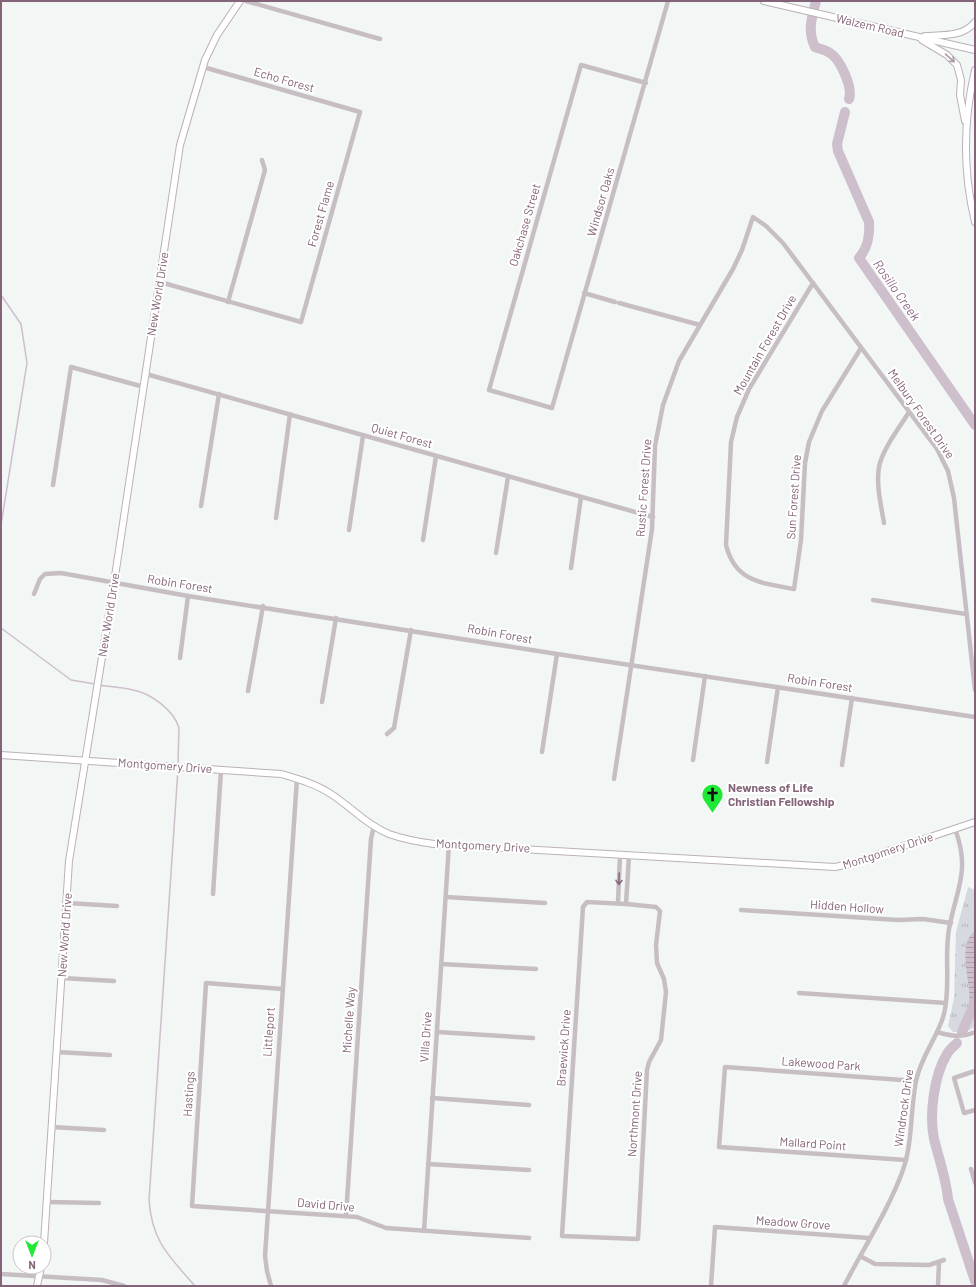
<svg xmlns="http://www.w3.org/2000/svg" width="976" height="1287" viewBox="0 0 976 1287" font-family="Barlow,sans-serif">
  <style>
    .park { fill: url(#park-tufts) }
    .water { fill: url(#water-rules) }
    .lines { fill: none; stroke-linecap: round; stroke-linejoin: round }
    .stream { stroke: #cebfcc; stroke-width: 1.5 }
    .river { stroke: #cebfcc; stroke-width: 10 }
    .secondary-casing { stroke: #bbb1b8; stroke-width: 8 }
    .street { stroke: #c7bec4; stroke-width: 4.5 }
    .secondary { stroke: #fff; stroke-width: 6 }
    .oneway { stroke: #af9aa8 }
    .oneway2 { stroke: #87687d }
    .labels { text-anchor: middle; stroke-width: 4; stroke-linejoin: round; paint-order: stroke }
    .street-label { font-size: 12px; fill: #846479; stroke: #fff }
    .poi-label { font-size: 12px; font-weight: bold; fill: #846479; stroke: #fff; text-anchor: start }
    .water-label { font-size: 13px; font-style: italic; fill: #8f6989; stroke: #fff }
  </style>
  <defs>
    <pattern id="park-tufts" width="24" height="20" patternUnits="userSpaceOnUse"><rect width="24" height="20" fill="#d6dae0"/><path d="M3 7l-1-3M5 7V3M7 7l1-3M15 17l-1-3M17 17v-4M19 17l1-3" fill="none" stroke="#b3b4ba"/></pattern>
    <pattern id="water-rules" width="6" height="5" patternUnits="userSpaceOnUse"><rect width="6" height="5" fill="#cebfcc"/><path d="M0 2.5h6" fill="none" stroke="#ad9faa"/></pattern>
  </defs>
  <rect width="100%" height="100%" fill="#f2f6f5"/>
  <path class="park" d="M968 887 975 890V1027L966 1032H953L948 1026 954 998 956 932Z"/>
  <path class="water" d="M975 931V1010L972 1013H969L968 1010C975 989 954 946 975 931Z"/>
  <g class="lines">
    <g class="stream">
      <path d="M1 295 21 324 27 363 1 525"/>
      <path d="M1 628 71 680 95 684"/>
      <path d="M99 685C110 687 121 687 133 690 150 693 174 710 179 728L178 765"/>
      <path d="M178 769 149 1200C152 1242 169 1256 195 1286"/>
    </g>
    <g class="river">
      <path d="M816 1C812 17 807 31 815 47 820 49 826 50 830 53 840 59 853 87 849 99"/>
      <path d="M845 112 837 144 838 151 869 222C870 236 868 247 859 258L975 425"/>
      <path d="M962 1032 975 1002"/>
      <path d="M957 1043C954 1046 949 1050 947 1054 934 1075 929 1115 934 1139 939 1159 946 1178 948 1199L975 1281"/>
    </g>
    <defs>
      <g id="secondary">
        <path d="M764 1 975 50"/>
        <path d="M925 36C943 35 963 37 975 22"/>
        <path d="M922 40 947 55 957 65 961 80 960 95 965 121"/>
        <path d="M975 70C963 121 963 172 975 222"/>
        <path d="M1 755 281 774C298 779 316 784 331 794 351 807 367 825 389 834 403 839 419 842 434 844L835 867 849 864 975 822"/>
        <path d="M44 1243 69 861 114 583 180 145 205 60 217 35 240 1"/>
        <path d="M37 1286 41 1267"/>
      </g>
    </defs>
    <use href="#secondary" class="secondary-casing"/>
    <g class="street">
      <path d="M246 1 380 39"/>
      <path d="M646 83 581 65 489 390 552 408 668 1"/>
      <path d="M160 282 301 322 360 112 203 67"/>
      <path d="M813 283 749 389 737 417 731 442 726 545C735 582 762 583 794 589L801 540 805 463 809 442 822 411 861 348"/>
      <path d="M584 293 615 302"/>
      <path d="M228 302 265 170 262 160"/>
      <path d="M619 303 700 325"/>
      <path d="M146 374 653 517"/>
      <path d="M53 485 71 367 144 387"/>
      <path d="M201 506 219 394"/>
      <path d="M276 518 290 414"/>
      <path d="M884 523C881 505 876 485 879 467 882 450 900 427 909 412"/>
      <path d="M349 530 363 436"/>
      <path d="M423 540 436 456"/>
      <path d="M496 553 508 477"/>
      <path d="M571 568 581 497"/>
      <path d="M34 594 40 579 45 574 61 573 188 596 557 654 975 717"/>
      <path d="M873 600 966 614"/>
      <path d="M180 658 188 596"/>
      <path d="M248 691 263 606"/>
      <path d="M322 702 336 618"/>
      <path d="M387 734 394 728 411 630"/>
      <path d="M542 752 557 654"/>
      <path d="M693 760 705 676"/>
      <path d="M767 762 778 687"/>
      <path d="M842 765 852 698"/>
      <path d="M614 779 652 529 655 446 663 405 679 361 733 269 742 250 753 217 766 226 783 243 937 449 948 471 954 498 975 690"/>
      <path d="M213 894 221 770"/>
      <path d="M446 897 545 903"/>
      <path d="M587 902 626 904 656 907 660 911 656 945 657 963 664 979 666 992 661 1040 649 1062 647 1070 638 1239 562 1236 583 907Z"/>
      <path d="M67 903 117 906"/>
      <path d="M618 903 620 855"/>
      <path d="M626 904 629 856"/>
      <path d="M741 910 898 920 923 919 951 923"/>
      <path d="M441 964 536 969"/>
      <path d="M62 978 114 981"/>
      <path d="M282 989 206 983 192 1206 357 1217 386 1228 529 1238"/>
      <path d="M799 993 946 1003"/>
      <path d="M437 1032 533 1038"/>
      <path d="M937 1032C950 1036 962 1038 975 1032"/>
      <path d="M57 1052 110 1055"/>
      <path d="M975 1071 954 1078 964 1113 975 1110"/>
      <path d="M432 1098 529 1105"/>
      <path d="M52 1127 104 1130"/>
      <path d="M906 1160 719 1147 725 1067 916 1081"/>
      <path d="M428 1164 529 1170"/>
      <path d="M971 1169 975 1183"/>
      <path d="M47 1202 99 1203"/>
      <path d="M346 1216 371 839 374 826"/>
      <path d="M424 1231 449 844"/>
      <path d="M860 1256 875 1264 929 1265 944 1260"/>
      <path d="M1 1274 102 1280 124 1286"/>
      <path d="M271 1286 267 1271 265 1256 297 778"/>
      <path d="M711 1286 715 1227 869 1238"/>
      <path d="M844 1286C863 1249 889 1209 903 1170 913 1141 910 1111 916 1081 921 1056 938 1037 944 1014 951 986 944 957 949 929 956 890 971 871 955 829"/>
      <path d="M938 1286 939 1262"/>
    </g>
    <use href="#secondary" class="secondary"/>
  </g>
  <defs><path id="oneway-shaft" d="M-6 0H5M1.5-3L5.5 0L1.5 3" fill="none" stroke-width="1.6" stroke-linecap="round" stroke-linejoin="round"/></defs>
  <use class="oneway" href="#oneway-shaft" transform="translate(950 58) rotate(41)"/>
  <use class="oneway2" href="#oneway-shaft" transform="translate(619 879) rotate(92)"/>
  <defs>
    <symbol id="church-pin" viewBox="-11 -11 22 30"><path d="M0 17L-7.5 6A9.5 9.5 0 1 1 7.5 6Z" fill="#20e837" stroke="#fff"/><path d="M-1.2-6h2.4v3.5h3.3v2.4h-3.3V6h-2.4V-.1h-3.3v-2.4h3.3Z" fill="#111"/></symbol>
  </defs>
  <g fill-rule="evenodd">
    <use href="#church-pin" x="700" y="782" width="25" height="34"/>
  </g>
  <g class="labels">
    <g class="street-label">
      <text transform="translate(870 26) rotate(13)" y="4">Walzem Road</text>
      <text transform="translate(284 80) rotate(16)" y="4">Echo Forest</text>
      <text transform="translate(601 202) rotate(-74)" y="4">Windsor Oaks</text>
      <text transform="translate(321 214) rotate(-74)" y="4">Forest Flame</text>
      <text transform="translate(525 225) rotate(-74)" y="4">Oakchase Street</text>
      <text transform="translate(158 294) rotate(-81)" y="4">New World Drive</text>
      <text transform="translate(765 345) rotate(-60)" y="4">Mountain Forest Drive</text>
      <text transform="translate(921 414) rotate(55)" y="4">Melbury Forest Drive</text>
      <text transform="translate(402 436) rotate(16)" y="4">Quiet Forest</text>
      <text transform="translate(644 488) rotate(-86)" y="4">Rustic Forest Drive</text>
      <text transform="translate(794 497) rotate(-86)" y="4">Sun Forest Drive</text>
      <text transform="translate(180 584) rotate(9)" y="4">Robin Forest</text>
      <text transform="translate(109 615) rotate(-81)" y="4">New World Drive</text>
      <text transform="translate(500 634) rotate(10)" y="4">Robin Forest</text>
      <text transform="translate(820 683) rotate(9)" y="4">Robin Forest</text>
      <text transform="translate(165 766) rotate(4)" y="4">Montgomery Drive</text>
      <text transform="translate(483 846) rotate(3)" y="4">Montgomery Drive</text>
      <text transform="translate(888 851) rotate(-18)" y="4">Montgomery Drive</text>
      <text transform="translate(847 907) rotate(4)" y="4">Hidden Hollow</text>
      <text transform="translate(65 935) rotate(-86)" y="4">New World Drive</text>
      <text transform="translate(349 1020) rotate(-86)" y="4">Michelle Way</text>
      <text transform="translate(269 1032) rotate(-86)" y="4">Littleport</text>
      <text transform="translate(426 1037) rotate(-86)" y="4">Villa Drive</text>
      <text transform="translate(564 1048) rotate(-86)" y="4">Braewick Drive</text>
      <text transform="translate(821 1064) rotate(4)" y="4">Lakewood Park</text>
      <text transform="translate(189 1094) rotate(-86)" y="4">Hastings</text>
      <text transform="translate(904 1108) rotate(-82)" y="4">Windrock Drive</text>
      <text transform="translate(635 1114) rotate(-86)" y="4">Northmont Drive</text>
      <text transform="translate(813 1144) rotate(4)" y="4">Mallard Point</text>
      <text transform="translate(326 1205) rotate(5)" y="4">David Drive</text>
      <text transform="translate(793 1223) rotate(4)" y="4">Meadow Grove</text>
    </g>
    <g class="poi-label">
      <text x="728" y="792">Newness of Life<tspan x="728" dy="14">Christian Fellowship</tspan></text>
    </g>
    <g class="water-label">
      <text transform="translate(897 290) rotate(55)" y="5">Rosillo Creek</text>
    </g>
  </g>
  <rect width="976" height="1287" fill="none" stroke="#846479" stroke-width="4"/>
  <g transform="translate(32 1255) rotate(180)"><circle r="19" fill="#ffffff" stroke="#cec1c9"/>
  <path d="M0-3L7 15L0 10L-7 15Z" fill="#20e837"/>
  <text y="-6" font-size="11" font-weight="bold" text-anchor="middle" fill="#846479">N</text>
  </g>
</svg>
